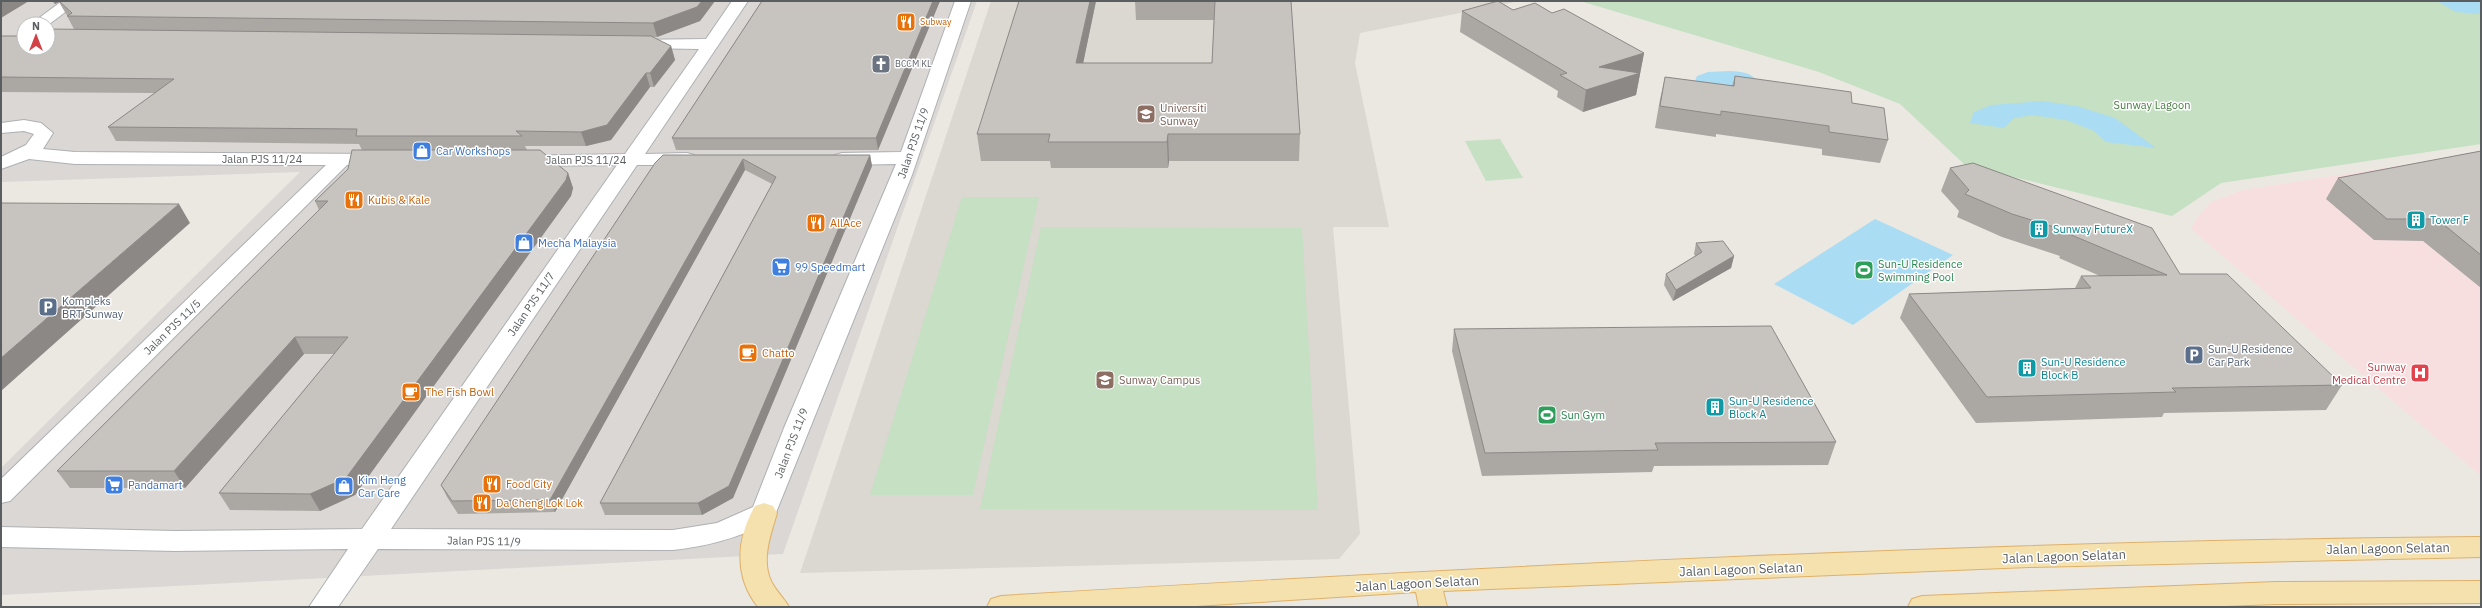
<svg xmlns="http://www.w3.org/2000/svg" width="2482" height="608" viewBox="0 0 2482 608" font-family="'IBM Plex Sans',sans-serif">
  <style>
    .industrial { fill: #dad7d4; fill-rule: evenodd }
    .education { fill: #dbd7d1 }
    .medical { fill: #f7dfe0 }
    .green { fill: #c5e0c2 }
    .water { fill: #aadcf3 }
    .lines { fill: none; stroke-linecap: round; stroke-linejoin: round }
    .minor-casing { stroke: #aeb0b3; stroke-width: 2 }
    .major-casing { stroke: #deb068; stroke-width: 2 }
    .minor { fill: #fff; fill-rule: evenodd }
    .major { fill: #f4e1ae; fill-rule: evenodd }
    .wall { fill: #aba8a4 }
    .shaded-wall { fill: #8b8886 }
    .building { fill: #c7c3bf; stroke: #8b8886 }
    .labels { text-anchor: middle; stroke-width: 3; stroke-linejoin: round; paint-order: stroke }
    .far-food-label { font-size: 9px; fill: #c56008; stroke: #fff; text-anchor: start }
    .far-worship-label { font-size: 9px; fill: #5b616d; stroke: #fff; text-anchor: start }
    .park-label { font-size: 11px; fill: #437c3e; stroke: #fff }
    .education-label { font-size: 11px; fill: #785e54; stroke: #fff; text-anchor: start }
    .street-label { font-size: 11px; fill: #5a5e61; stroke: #fff }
    .shop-label { font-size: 11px; fill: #366cbe; stroke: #fff; text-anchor: start }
    .food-label { font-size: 11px; fill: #c56008; stroke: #fff; text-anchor: start }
    .culture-label { font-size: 11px; fill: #0d838f; stroke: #fff; text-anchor: start }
    .leisure-label { font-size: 11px; fill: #27864d; stroke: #fff; text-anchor: start }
    .service-label { font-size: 11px; fill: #4e5e75; stroke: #fff; text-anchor: start }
    .health-label { font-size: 11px; fill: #be3a42; stroke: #fff; text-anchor: end }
    .near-street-label { font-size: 13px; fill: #5a5e61; stroke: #fff }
  </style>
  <rect width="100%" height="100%" fill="#ebe8e2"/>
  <path class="industrial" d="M1 1H977L783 554 1 595V468L300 172 1 182ZM24 24H48V48H24Z"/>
  <path class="education" d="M991 1H1520L1360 33 1355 63 1389 227H1333L1360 534 1339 559 800 573Z"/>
  <path class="medical" d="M2481 153V476L2191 229 2199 215 2211 202 2243 190Z"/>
  <g class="green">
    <path d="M1580 1H2481V144L2221 183 2172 216 1965 165 1900 104 1819 72Z"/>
    <path d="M1500 139 1523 178 1486 181 1465 141Z"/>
    <path d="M962 197H1039L973 495H870Z"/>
    <path d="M1041 227 1302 228 1318 510 980 509Z"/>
  </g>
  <g class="water">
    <path d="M2437 1H2481V14L2456 12Z"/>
    <path d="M1729 71C1744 72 1753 72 1761 87L1753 92 1694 83 1697 76 1708 72Z"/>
    <path d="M2042 101 2077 106 2115 118 2156 148 2106 142 2094 131 2066 120 2032 115 2014 118 2004 128 1970 123 1974 112 1991 105Z"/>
    <path d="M1875 219 1953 255 1853 325 1774 284Z"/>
  </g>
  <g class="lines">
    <defs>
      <g id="minor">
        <path d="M62 1H80L48 25 31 24Z"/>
        <path d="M732 1H748L645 154 687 153 694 155 696 159 694 163 687 165H637L391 529 673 530 717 523 753 507 784 428 896 164 842 165 835 163 833 159 835 155 842 153 901 152 955 1H971L912 175 773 520C742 537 709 546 673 550L378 549 338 607H309L348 549 175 551 1 547V527L175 531 362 529 617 165 522 166 515 164 513 160 515 156 625 154 699 49 637 48 631 46 629 43 631 40 706 39Z"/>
        <path d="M24 120 41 123 53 133 43 149 75 152 379 154 386 156 388 160 386 164 347 165 10 501 1 503V479L326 165 75 164 29 159 1 169V157L26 145 34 134 24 131 1 133V123Z"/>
      </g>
      <g id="major">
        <path d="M764 503 773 506 777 513C771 534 761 559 771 581 776 591 784 598 789 607H758C734 577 736 539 755 506Z"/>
        <path d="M2481 537V557L2029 567 1443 591 1447 607H1419L1416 592 1180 607H987L991 599 1001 596C1494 566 1987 541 2481 537Z"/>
        <path d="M2481 581V603L2276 604 2199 607H1908L1912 599 1922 596 2276 582Z"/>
      </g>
    </defs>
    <use href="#minor" class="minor-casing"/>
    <use href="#major" class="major-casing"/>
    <use href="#minor" class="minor"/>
    <use href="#major" class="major"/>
  </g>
  <g class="wall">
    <path d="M52 1H715L700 21 657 37H652L671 46 675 60 654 87H650L611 140 586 146H525L527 150 568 173 573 188 571 196 355 495 320 511 230 510 219 493 334 354H304L185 488H70L57 471 319 210 315 201 348 169 362 150 359 144 116 141 108 127 155 93 1 92V36L24 48 74 29 67 16H68L66 14 59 2 55 4Z"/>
    <path d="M762 1H940L878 150H676L672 138Z"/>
    <path d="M1096 1 1083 63H1212L1214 20H1136L1135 1H1291L1300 134 1299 161H1169L1168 168H1051L1050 161H981L977 134Z"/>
    <path d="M1462 11 1552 13 1644 53 1636 95 1583 112 1557 97 1558 91 1460 32Z"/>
    <path d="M1735 76 1852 103 1888 140 1880 163 1822 155V149L1716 134V137L1655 128 1660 99 1665 77 1732 86Z"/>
    <path d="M2481 151V288L2423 241 2374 240 2326 199 2338 178Z"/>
    <path d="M870 155 872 166 733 498 702 515H605L600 503 772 184 745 170 555 512 458 514 447 497 441 485 655 163Z"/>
    <path d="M1950 168 2180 274 2342 385 2326 410 2164 413 2162 417 1976 423 1900 318 1909 294 2075 288 2081 276H2100L2059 258 2060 256 2002 237 1957 217 1959 211 1941 191Z"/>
    <path d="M1696 243 1734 256 1731 268 1673 301 1664 285 1666 274 1695 256 1694 254Z"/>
    <path d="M1454 329 1836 442 1828 465 1654 466 1652 472 1482 476 1452 351Z"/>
  </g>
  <g class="shaded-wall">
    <path d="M1 1H29L1 18Z"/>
    <path d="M53 1H58L59 2 55 4Z"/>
    <path d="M702 1H715L700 21 657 37 653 23Z"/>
    <path d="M933 1H940L878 150 876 138Z"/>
    <path d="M1090 1H1096L1078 88 1076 63Z"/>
    <path d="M671 46 675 60 654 87 650 73Z"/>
    <path d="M1644 53 1636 95 1583 112 1586 90 1599 67Z"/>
    <path d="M646 73 650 87 611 140 586 146 581 132Z"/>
    <path d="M1168 134 1169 161 1168 168 1167 142Z"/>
    <path d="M870 155 872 166 733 498 702 515 698 503Z"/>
    <path d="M743 159 745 170 555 512 550 500Z"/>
    <path d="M568 173 573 188 571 196 355 495 320 511 310 494Z"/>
    <path d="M179 204 190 223 1 391V358Z"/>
    <path d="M1734 256 1731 268 1673 301 1676 290Z"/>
    <path d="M295 337 304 354 185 488 174 471Z"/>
  </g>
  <g class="building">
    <path d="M59 1H702L697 7 653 23 67 16 72 13Z"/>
    <path d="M762 1H933L876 138H672Z"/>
    <path d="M1019 1H1090L1076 63H1212L1215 1H1291L1300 134H1168L1167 142H1048L1050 134H977Z"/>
    <path d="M1498 1 1513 10 1535 3 1552 13 1564 9 1644 53 1599 67 1640 73 1586 90 1560 75 1567 73 1462 11Z"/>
    <path d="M48 29 651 36 671 46 650 73H646L607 125 581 132 516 131 522 136H356L357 129 108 127 174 79 1 77V36H24V48H48Z"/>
    <path d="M1735 76 1851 92 1852 103 1884 108 1888 140 1829 132V126L1721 111V115L1660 106 1665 77 1734 86Z"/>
    <path d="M352 150H540L568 173 566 180 346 478 310 494 219 493 348 337H295L174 471H57L328 201H315L348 169Z"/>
    <path d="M2481 151V255L2437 219H2387L2338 178Z"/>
    <path d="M663 155H870L729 486 698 503H600L776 177 743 159 550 500 452 501 441 485 655 163Z"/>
    <path d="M1973 163 2152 228 2180 274H2227L2342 385 2172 388 2176 392 1987 397 1909 294 2091 288 2081 276 2167 275 2069 234 2070 232 2012 214 1965 194 1969 190 1950 168Z"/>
    <path d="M1 203 179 204 1 358Z"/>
    <path d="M1723 241 1734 256 1676 290 1666 274 1702 252 1696 243Z"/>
    <path d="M1771 326 1836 442 1655 443 1658 450 1485 453 1454 329Z"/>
  </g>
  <defs>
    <symbol id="restaurant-square" viewBox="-11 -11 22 22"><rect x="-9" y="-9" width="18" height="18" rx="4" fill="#e8710a" stroke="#fff"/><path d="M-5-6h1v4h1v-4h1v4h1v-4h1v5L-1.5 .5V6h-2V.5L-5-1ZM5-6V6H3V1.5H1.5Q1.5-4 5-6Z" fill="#fff"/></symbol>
    <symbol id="church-square" viewBox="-11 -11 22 22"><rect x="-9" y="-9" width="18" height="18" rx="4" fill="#6b7280" stroke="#fff"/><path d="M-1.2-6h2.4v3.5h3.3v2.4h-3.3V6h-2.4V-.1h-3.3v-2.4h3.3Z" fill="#fff"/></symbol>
    <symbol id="university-square" viewBox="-11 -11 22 22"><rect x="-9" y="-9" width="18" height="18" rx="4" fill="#8d6e63" stroke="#fff"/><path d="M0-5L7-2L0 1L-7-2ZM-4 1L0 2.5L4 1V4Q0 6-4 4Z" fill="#fff"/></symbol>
    <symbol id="shop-square" viewBox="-11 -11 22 22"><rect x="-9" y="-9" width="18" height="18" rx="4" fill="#3f7fe0" stroke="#fff"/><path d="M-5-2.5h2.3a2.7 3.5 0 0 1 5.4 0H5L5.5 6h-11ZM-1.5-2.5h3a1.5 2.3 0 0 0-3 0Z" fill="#fff"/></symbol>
    <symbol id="building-square" viewBox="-11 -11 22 22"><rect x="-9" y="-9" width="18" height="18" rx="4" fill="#0f9aa8" stroke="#fff"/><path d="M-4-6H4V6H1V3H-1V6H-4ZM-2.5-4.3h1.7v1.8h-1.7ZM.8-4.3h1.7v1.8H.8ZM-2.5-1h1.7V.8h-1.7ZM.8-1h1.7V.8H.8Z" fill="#fff"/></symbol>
    <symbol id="supermarket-square" viewBox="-11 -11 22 22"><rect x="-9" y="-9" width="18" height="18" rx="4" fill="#3f7fe0" stroke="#fff"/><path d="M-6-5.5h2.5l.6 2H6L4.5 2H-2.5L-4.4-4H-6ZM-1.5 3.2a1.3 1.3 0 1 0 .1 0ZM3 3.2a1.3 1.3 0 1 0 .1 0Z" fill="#fff"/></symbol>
    <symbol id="stadium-square" viewBox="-11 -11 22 22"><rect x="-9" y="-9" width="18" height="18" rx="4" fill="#2e9e5b" stroke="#fff"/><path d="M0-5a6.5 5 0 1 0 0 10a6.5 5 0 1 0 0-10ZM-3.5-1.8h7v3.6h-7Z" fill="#fff"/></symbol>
    <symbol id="parking-square" viewBox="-11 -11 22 22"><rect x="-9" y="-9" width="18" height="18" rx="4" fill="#5c6f8a" stroke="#fff"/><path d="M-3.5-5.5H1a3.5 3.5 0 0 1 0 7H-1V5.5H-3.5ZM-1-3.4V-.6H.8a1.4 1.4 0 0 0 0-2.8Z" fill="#fff"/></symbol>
    <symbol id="cafe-square" viewBox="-11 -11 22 22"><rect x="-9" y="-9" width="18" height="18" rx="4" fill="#e8710a" stroke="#fff"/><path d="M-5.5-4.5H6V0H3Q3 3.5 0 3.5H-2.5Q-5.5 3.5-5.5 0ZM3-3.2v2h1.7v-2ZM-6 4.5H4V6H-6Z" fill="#fff"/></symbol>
    <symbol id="hospital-square" viewBox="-11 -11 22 22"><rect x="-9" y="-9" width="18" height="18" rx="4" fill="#e0444e" stroke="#fff"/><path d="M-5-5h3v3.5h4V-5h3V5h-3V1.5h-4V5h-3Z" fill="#fff"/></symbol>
  </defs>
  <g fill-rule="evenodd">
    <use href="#restaurant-square" x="895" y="11" width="22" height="22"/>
    <use href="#church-square" x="870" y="53" width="22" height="22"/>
    <use href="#university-square" x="1135" y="103" width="22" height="22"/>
    <use href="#shop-square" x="411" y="140" width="22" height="22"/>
    <use href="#restaurant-square" x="343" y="189" width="22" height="22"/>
    <use href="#building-square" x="2405" y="209" width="22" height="22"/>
    <use href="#restaurant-square" x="805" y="212" width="22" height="22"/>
    <use href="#building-square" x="2028" y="218" width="22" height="22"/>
    <use href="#shop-square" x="513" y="232" width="22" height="22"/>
    <use href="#supermarket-square" x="770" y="256" width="22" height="22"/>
    <use href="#stadium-square" x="1853" y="259" width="22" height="22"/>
    <use href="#parking-square" x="37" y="296" width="22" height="22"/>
    <use href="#cafe-square" x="737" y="342" width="22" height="22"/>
    <use href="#parking-square" x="2183" y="344" width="22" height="22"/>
    <use href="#building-square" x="2016" y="357" width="22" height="22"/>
    <use href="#hospital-square" x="2409" y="362" width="22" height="22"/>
    <use href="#university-square" x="1094" y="369" width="22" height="22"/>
    <use href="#cafe-square" x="400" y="381" width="22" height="22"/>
    <use href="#building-square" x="1704" y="396" width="22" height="22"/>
    <use href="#stadium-square" x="1536" y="404" width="22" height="22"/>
    <use href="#restaurant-square" x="481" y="473" width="22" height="22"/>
    <use href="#supermarket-square" x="103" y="474" width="22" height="22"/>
    <use href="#shop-square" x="333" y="475" width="22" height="22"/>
    <use href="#restaurant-square" x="471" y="492" width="22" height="22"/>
  </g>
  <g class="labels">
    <g class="far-food-label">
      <text x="920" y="25">Subway</text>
    </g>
    <g class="far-worship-label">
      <text x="895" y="67">BCCM KL</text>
    </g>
    <g class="park-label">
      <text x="2152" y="109">Sunway Lagoon</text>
    </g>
    <g class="education-label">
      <text x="1160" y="112">Universiti<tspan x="1160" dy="13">Sunway</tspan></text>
      <text x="1119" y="384">Sunway Campus</text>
    </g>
    <g class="street-label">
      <text transform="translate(913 143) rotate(-71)" y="4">Jalan PJS 11/9</text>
      <text x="262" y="163">Jalan PJS 11/24</text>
      <text x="586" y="164">Jalan PJS 11/24</text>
      <text transform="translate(531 304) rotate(-56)" y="4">Jalan PJS 11/7</text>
      <text transform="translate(172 327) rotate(-44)" y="4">Jalan PJS 11/5</text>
      <text transform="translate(791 443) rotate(-69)" y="4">Jalan PJS 11/9</text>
      <text transform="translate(484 541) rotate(1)" y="4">Jalan PJS 11/9</text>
    </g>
    <g class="shop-label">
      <text x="436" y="155">Car Workshops</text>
      <text x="538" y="247">Mecha Malaysia</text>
      <text x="795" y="271">99 Speedmart</text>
      <text x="358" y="484">Kim Heng<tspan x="358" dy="13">Car Care</tspan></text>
      <text x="128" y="489">Pandamart</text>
    </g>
    <g class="food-label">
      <text x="368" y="204">Kubis &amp; Kale</text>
      <text x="830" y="227">AllAce</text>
      <text x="762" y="357">Chatto</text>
      <text x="425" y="396">The Fish Bowl</text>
      <text x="506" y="488">Food City</text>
      <text x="496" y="507">Da Cheng Lok Lok</text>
    </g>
    <g class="culture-label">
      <text x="2430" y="224">Tower F</text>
      <text x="2053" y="233">Sunway FutureX</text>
      <text x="2041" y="366">Sun-U Residence<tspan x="2041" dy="13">Block B</tspan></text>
      <text x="1729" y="405">Sun-U Residence<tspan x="1729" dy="13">Block A</tspan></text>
    </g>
    <g class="leisure-label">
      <text x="1878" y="268">Sun-U Residence<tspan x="1878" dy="13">Swimming Pool</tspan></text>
      <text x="1561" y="419">Sun Gym</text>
    </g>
    <g class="service-label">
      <text x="62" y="305">Kompleks<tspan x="62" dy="13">BRT Sunway</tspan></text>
      <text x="2208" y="353">Sun-U Residence<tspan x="2208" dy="13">Car Park</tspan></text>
    </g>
    <g class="health-label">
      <text x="2406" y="371">Sunway<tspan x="2406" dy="13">Medical Centre</tspan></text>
    </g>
    <g class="near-street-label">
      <text transform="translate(2388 548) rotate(-1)" y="5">Jalan Lagoon Selatan</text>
      <text transform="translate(2064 556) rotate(-2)" y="5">Jalan Lagoon Selatan</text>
      <text transform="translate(1741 569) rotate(-2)" y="5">Jalan Lagoon Selatan</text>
      <text transform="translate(1417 583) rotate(-3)" y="5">Jalan Lagoon Selatan</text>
    </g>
  </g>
  <rect width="2482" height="608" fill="none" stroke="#5a5e61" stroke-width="4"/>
  <g transform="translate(36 36)"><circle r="19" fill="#ffffff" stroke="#bdbfc0"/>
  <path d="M0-3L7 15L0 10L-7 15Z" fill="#d24146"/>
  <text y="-6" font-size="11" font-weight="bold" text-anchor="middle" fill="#5a5e61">N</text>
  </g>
</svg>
